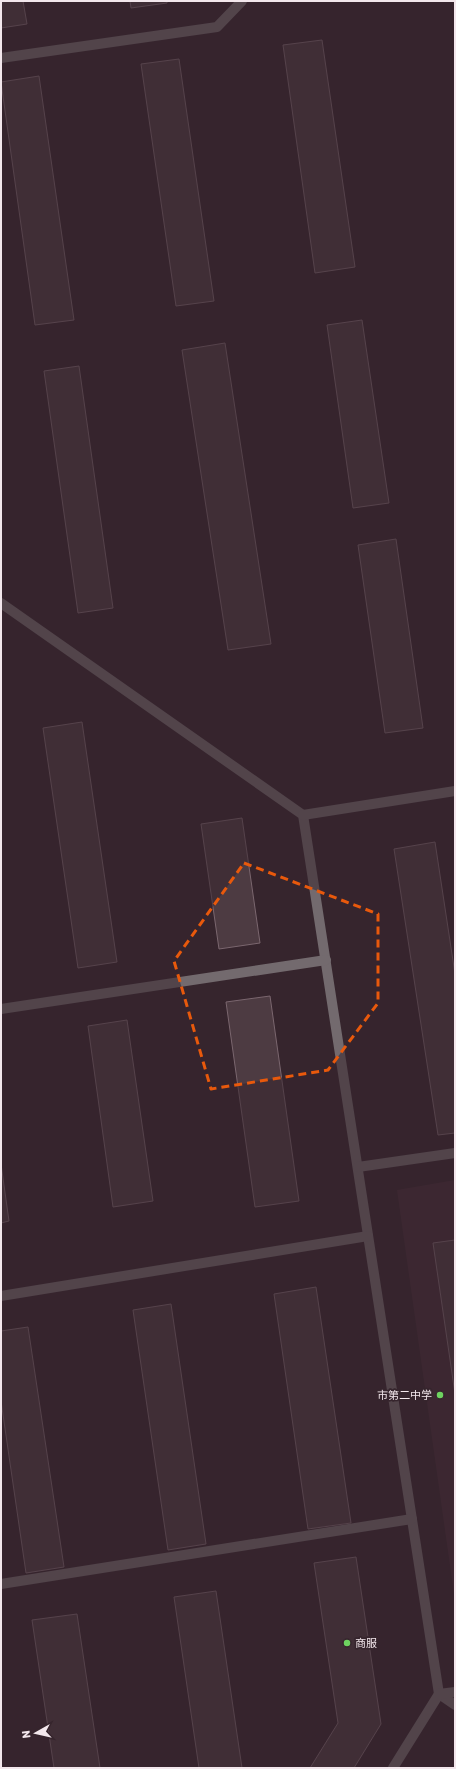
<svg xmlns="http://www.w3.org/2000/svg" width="456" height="1769" viewBox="0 0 456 1769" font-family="Rubik,'Noto Sans SC',sans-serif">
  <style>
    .built { fill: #432b36 }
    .building { fill: #4d3b42; stroke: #7b676f }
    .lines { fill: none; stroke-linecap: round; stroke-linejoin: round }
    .street { stroke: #736a6e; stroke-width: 10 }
    .marked { fill: none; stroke: #e8590c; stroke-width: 3; stroke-dasharray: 8 5; stroke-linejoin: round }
    .poi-dot { fill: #6ed360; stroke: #36252d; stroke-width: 1.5 }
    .labels { text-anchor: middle; stroke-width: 3.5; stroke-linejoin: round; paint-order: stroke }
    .poi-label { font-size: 11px; fill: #f3e7ec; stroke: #36252d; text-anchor: end }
  </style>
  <rect width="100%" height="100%" fill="#36252d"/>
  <path class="built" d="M455 1180V1601L397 1190Z"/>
  <g class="building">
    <path d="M1 1H23L27 24 1 28Z"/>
    <path d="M130 1H167V3L131 8Z"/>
    <path d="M322 40 355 267 315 273 283 45Z"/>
    <path d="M179 59 214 301 176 306 141 64Z"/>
    <path d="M39 76 74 320 35 325 1 82Z"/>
    <path d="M362 320 389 503 353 508 327 325Z"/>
    <path d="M225 343 271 644 228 650 182 350Z"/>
    <path d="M79 366 113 608 78 613 44 371Z"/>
    <path d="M396 539 423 728 385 733 358 545Z"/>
    <path d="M82 722 117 962 78 968 43 728Z"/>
    <path d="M242 818 260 943 219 949 201 824Z"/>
    <path d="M435 842 455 974V1133L438 1135 394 849Z"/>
    <path d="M270 996 299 1201 255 1207 226 1002Z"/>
    <path d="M127 1020 153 1201 113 1207 88 1026Z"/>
    <path d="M1 1164 9 1221 1 1223Z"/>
    <path d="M455 1240V1394L433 1243Z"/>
    <path d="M316 1287 351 1523 308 1529 274 1294Z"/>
    <path d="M171 1304 206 1544 168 1550 133 1310Z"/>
    <path d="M28 1327 64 1567 26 1573 1 1401V1331Z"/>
    <path d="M356 1557 381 1724 354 1768H310L338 1723 314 1563Z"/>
    <path d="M216 1591 242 1768H199L174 1597Z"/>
    <path d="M77 1614 100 1768H54L32 1620Z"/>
  </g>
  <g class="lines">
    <g class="street">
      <path d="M1 58 217 27 242 1"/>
      <path d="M1 603 303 815 439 1694 455 1705"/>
      <path d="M303 815 455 791"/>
      <path d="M1 1009 326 960"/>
      <path d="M358 1167 455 1153"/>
      <path d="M1 1296 368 1236"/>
      <path d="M1 1584 412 1519"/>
      <path d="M393 1768 439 1694 455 1692"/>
    </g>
  </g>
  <path d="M0 0H456V1769H0ZM244 863 378 914V1003L328 1070 211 1089 174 961Z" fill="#36252d" fill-opacity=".55" fill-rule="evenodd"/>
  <path class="marked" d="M244 863 378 914V1003L328 1070 211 1089 174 961Z"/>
  <g class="poi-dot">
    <circle cx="440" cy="1395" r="4"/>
    <circle cx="347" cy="1643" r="4"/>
  </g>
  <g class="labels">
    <g class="poi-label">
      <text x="432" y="1399">市第二中学</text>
      <text x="355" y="1647" text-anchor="start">商服</text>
    </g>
  </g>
  <rect width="456" height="1769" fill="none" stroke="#f3e7ec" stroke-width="4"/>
  <g transform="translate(36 1733) rotate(262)" stroke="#36252d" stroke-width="3" paint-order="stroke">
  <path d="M0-3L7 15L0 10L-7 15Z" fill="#f3e7ec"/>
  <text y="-6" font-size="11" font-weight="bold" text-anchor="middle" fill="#f3e7ec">N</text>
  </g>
</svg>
